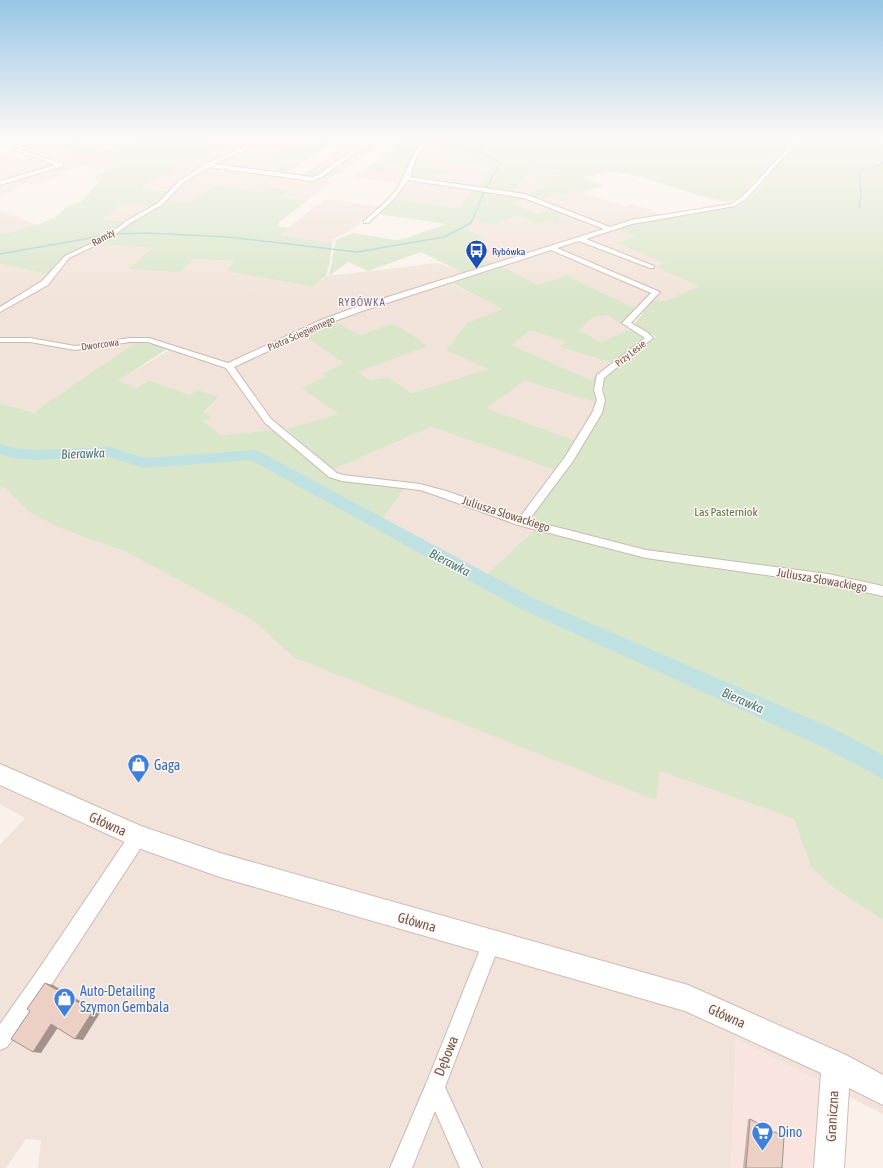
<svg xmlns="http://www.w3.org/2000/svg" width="883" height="1168" viewBox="0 0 883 1168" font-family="'Asap Condensed',sans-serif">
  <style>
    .residential { fill: #f1e3d9 }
    .commercial { fill: #f9e4df }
    .green { fill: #d9e6ca }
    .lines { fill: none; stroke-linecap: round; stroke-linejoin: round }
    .stream { stroke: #a8d1d2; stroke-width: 1.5 }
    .river { fill: #c0e1e2; fill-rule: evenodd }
    .street-casing { stroke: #cbb9b1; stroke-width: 2 }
    .secondary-casing { stroke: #cfbbb2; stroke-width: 2 }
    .street { fill: #fff; fill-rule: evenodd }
    .secondary { fill: #fff; fill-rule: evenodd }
    .wall { fill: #cbb3a9 }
    .shaded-wall { fill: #a5928a }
    .building { fill: #ecd0c5; stroke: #a5928a }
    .labels { text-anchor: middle; stroke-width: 3; stroke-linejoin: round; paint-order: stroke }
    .far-street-label { font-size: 10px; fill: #725850; stroke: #fdf6f0 }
    .far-transit-label { font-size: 10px; fill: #164399; stroke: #fdf6f0; text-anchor: start }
    .far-neighbourhood-label { font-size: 11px; letter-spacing: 1px; fill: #7c688d; stroke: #fdf6f0 }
    .park-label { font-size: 12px; fill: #5c764a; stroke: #fdf6f0 }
    .street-label { font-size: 12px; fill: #725850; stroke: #fdf6f0 }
    .water-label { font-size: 13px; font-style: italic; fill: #49797b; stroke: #fdf6f0 }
    .near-shop-label { font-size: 14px; fill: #366cbe; stroke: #fdf6f0; text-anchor: start }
    .near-street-label { font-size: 14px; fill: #725850; stroke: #fdf6f0 }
  </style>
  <rect width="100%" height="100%" fill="#faf2ea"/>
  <g class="residential">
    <path d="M58 137H100L92 139 87 137 55 146 95 154 126 164 104 172 82 166 60 173 65 175 33 185 29 183 14 188 17 190 0 195V153L23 160 31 157 11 149Z"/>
    <path d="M198 137H330L313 147 290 144 268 157 237 153 280 160 274 163 285 164 271 173 333 181 307 201 278 197 288 190 261 192 215 185 187 203 161 200 140 191 145 184 165 175 189 160 227 145 193 139Z"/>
    <path d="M358 137H389L344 170 315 167Z"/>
    <path d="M424 146 466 150 467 154 441 161 488 166 487 175 478 189 472 191 459 209 396 199 387 201 400 183 354 178 364 170 381 172 391 163 408 165 418 148Z"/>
    <path d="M530 167 564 172 549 175 534 182 544 186 540 190 520 194 514 192Z"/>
    <path d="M575 191 583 192 625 207 632 204 667 216 617 229 635 236 618 242 666 263 656 266 700 286 666 301H653L644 312 566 275 538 285 469 252 481 246 470 242 482 237 463 229 475 221 493 225 517 216 538 224 550 220 566 213 553 208 537 214 511 204 534 196 545 199Z"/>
    <path d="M325 199 382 207 347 233 333 239 332 243 279 235Z"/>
    <path d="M120 205 154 206 125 222 102 219Z"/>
    <path d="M0 210 35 224 6 234 4 232 0 234Z"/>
    <path d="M89 243 152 248 128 269 193 259 234 261 226 271 322 280 326 276 438 263 471 276 452 284 504 309 467 323 446 350 489 369 412 393 388 377 370 380 357 372 372 366 393 323 360 335 333 320 345 363 322 372 328 376 303 388 338 414 286 429 221 435 203 421 211 418 204 413 219 398 190 395 150 380 137 388 117 381 168 351 165 347 139 341 34 412 0 403V264L47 274 63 257Z"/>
    <path d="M607 315 630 329 601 342 585 333 578 331 591 318Z"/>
    <path d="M530 329 568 342 560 346 611 363 591 380 512 345Z"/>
    <path d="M525 381 597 403 577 441 485 408Z"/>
    <path d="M431 427 558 471 521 518 533 531 484 577H474L382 521 404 488 329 477 332 470Z"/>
    <path d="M0 486 5 488 30 512 62 529 126 552 254 621 294 658 656 799 660 771 794 819 811 867 835 889 883 920V1114L736 1039 731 1168H38L41 1140 26 1139 6 1168H0V845L25 818 0 804Z"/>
  </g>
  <path class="commercial" d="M736 1039 821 1083 817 1168H731Z"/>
  <g class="green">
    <path d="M147 137H198L194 139 228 145 189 160 165 175 145 184 140 191H170L154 206 120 205 102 219 125 222C116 229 101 244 89 243L63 257 47 274 0 264V234L4 232 6 234 35 224 37 225 56 217 65 208 82 201 98 183 95 176 125 164 95 154 87 157 55 146 76 140 109 150 121 146 120 143 116 139 127 143Z"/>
    <path d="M330 137H343L285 174 271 173 284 165 274 163 279 159 265 158 255 163 224 159 237 153 268 157 290 144 313 147Z"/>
    <path d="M408 137H883V920L835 889 811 867 794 819 660 771 656 800 294 658 254 621 126 552 62 529 29 512 5 488 0 486V451C15 455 32 457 47 455L19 451 0 446V403L43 415 34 412 138 341 165 347 167 349 118 381 137 388 149 380 190 395 197 390 219 397 204 412 212 418 203 421 221 435 273 430 311 460 329 477 404 488 382 521 255 453 201 456 214 462 251 458 567 624 650 665 626 645 484 577 533 531 534 510 594 427 604 402 603 380 656 337 634 324 653 301H666L699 286 655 267 665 263 617 243 635 236 616 229 634 224 738 206 750 198 766 180 754 178 744 197 726 202 701 196 644 178 613 171 584 178 603 185 583 192 575 191 545 199 520 194 540 190 544 186 533 182 549 175 562 171 530 167 514 192 478 189 487 175 488 166 440 161 447 152 466 154V151L424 146 425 144 418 148 408 165 391 163 381 172 364 170Z"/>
    <path d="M315 167 344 170 326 180 299 176Z"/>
    <path d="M413 167 450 171 446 175 438 174 431 181 409 178Z"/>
    <path d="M215 185 261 192 268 187 289 190 279 197 307 201 279 222 278 226 289 228 280 235 332 243 330 262 326 276 312 286 226 271 234 261 193 259 181 272 128 269 152 248 99 244 132 220 167 200 187 203Z"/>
    <path d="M472 191 496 192 527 198 512 204 537 214 553 208 567 213 559 216 561 221 555 224 550 220 538 224 517 216 493 225 475 221 464 229 483 237 471 242 482 246 470 252 494 264 465 274 421 252 368 271 348 262 329 276 336 240 353 233 394 240 404 239 446 224 380 214 395 199 459 209Z"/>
    <path d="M500 266 538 285 566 275 637 309 621 324 607 315 591 318 579 331 585 333 601 342 630 329 644 337 641 342 611 363 559 346 567 342 530 330 512 345 591 380 597 374V403L525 381 486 408 577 441 558 471 431 427 332 470 286 429 338 414 302 388 327 376 322 373 344 363 302 334 333 320 360 335 393 323 428 346 358 372 370 380 388 377 412 393 488 369 446 350 467 323 503 309 452 283Z"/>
  </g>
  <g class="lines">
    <g class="stream">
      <path d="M449 137 482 144"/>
      <path d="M485 137H483L480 151 500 163 486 189"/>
      <path d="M861 193 859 173 883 163"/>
      <path d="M859 208 861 195"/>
      <path d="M116 234 147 233 227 237 357 252 444 237 471 223 484 192"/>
      <path d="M0 254 107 235"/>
    </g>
    <path class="river" d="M0 444 14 448 35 450 110 447 145 458 254 450 260 452 535 599 841 732 883 755V779L825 748 521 609 251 460 144 468 109 457 35 460 13 458 0 454Z"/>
    <defs>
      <g id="street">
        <path d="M57 137H63L21 150 63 164V166L0 185V181L56 165 14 150Z"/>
        <path d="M272 137H278L256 145 214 164 312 177 316 176 371 138 375 139 320 178 312 181 209 167 183 183 162 205 132 222 109 239 69 258 48 285 0 312V307L42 281 65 256 105 237 128 220 158 203 179 181 206 164 252 143Z"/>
        <path d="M798 137H802L746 199 735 206 632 224 586 239 654 266V268H650L579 241 557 248 660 292 631 323 647 332 653 338 604 378 602 390 605 400 602 413 573 461 529 520 646 550 828 574 883 586V596L828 584 646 558 518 525 438 496 420 490 342 481 329 477 265 423 226 368 148 342H130L75 350 30 342H0V338H30L75 346 130 338H149L228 363 321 320 356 307 604 229 524 198 408 180 395 198 368 223H364V221C377 209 394 197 402 180 408 169 411 156 420 145L424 146 416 158 410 177 525 194 610 227 631 220 731 204 742 197ZM551 250 651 293 622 323 645 338 597 375 594 390 597 400 592 413 565 457 520 517 446 491 420 484 343 475 337 473 271 419 234 367 327 324 362 311Z"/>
        <path d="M138 829 144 831 146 837 144 843 48 990 7 1047 0 1050V1024L34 976 132 831Z"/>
        <path d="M491 934 497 937 500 943 445 1087 482 1168H460L435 1111 412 1168H390L426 1084 485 937Z"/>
      </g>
      <path id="secondary" d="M0 764 141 826 220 853 688 985 846 1055 883 1075V1105L849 1088 844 1168H814L821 1073 685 1011 220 877 138 848 0 785Z"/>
    </defs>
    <use href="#street" class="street-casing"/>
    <use href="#secondary" class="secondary-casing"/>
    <use href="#street" class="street"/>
    <use href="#secondary" class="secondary"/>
  </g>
  <path class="wall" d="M748 1119H750L782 1168H743Z"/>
  <g class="shaded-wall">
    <path d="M45 983 53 985 100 1013 83 1040 75 1039Z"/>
    <path d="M51 1024 59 1026 41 1053 33 1052Z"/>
  </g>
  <g class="building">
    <path d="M45 983 93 1011 75 1039 51 1024 33 1052 11 1039 30 1011 27 1009Z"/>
    <path d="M750 1119 784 1137 782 1168H746Z"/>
  </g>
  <linearGradient id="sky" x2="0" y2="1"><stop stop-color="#98c6e6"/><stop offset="0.46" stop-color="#fdf9f6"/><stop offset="1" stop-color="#fdf9f6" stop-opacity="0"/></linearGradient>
  <rect width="883" height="300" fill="url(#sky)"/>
  <defs>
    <symbol id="bus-pin" viewBox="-11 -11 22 30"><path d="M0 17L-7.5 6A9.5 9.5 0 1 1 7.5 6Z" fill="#1a4fb4" stroke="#fdf6f0"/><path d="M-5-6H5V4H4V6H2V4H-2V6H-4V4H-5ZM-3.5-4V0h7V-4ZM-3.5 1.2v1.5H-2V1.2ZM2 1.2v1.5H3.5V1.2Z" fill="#fff"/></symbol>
    <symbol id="shop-pin" viewBox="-11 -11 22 30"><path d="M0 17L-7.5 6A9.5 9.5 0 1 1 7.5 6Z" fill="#3f7fe0" stroke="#fdf6f0"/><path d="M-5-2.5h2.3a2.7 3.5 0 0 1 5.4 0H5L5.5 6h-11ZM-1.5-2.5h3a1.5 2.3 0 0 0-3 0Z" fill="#fff"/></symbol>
    <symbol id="supermarket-pin" viewBox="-11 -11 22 30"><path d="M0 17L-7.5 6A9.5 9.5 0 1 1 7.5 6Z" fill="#3f7fe0" stroke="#fdf6f0"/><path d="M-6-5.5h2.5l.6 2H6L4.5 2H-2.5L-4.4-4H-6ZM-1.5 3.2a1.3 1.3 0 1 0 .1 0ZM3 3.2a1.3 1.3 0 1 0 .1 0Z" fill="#fff"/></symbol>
  </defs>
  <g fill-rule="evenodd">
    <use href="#bus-pin" x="464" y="238" width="25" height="34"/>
    <use href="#shop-pin" x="126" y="752" width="25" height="34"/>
    <use href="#shop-pin" x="52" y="986" width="25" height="34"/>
    <use href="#supermarket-pin" x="750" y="1120" width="25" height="34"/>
  </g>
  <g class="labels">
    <g class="far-street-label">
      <text transform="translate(103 237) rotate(-29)" y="4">Ramży</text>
      <text transform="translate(301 333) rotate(-24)" y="4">Piotra Ściegiennego</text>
      <text transform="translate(100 344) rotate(-8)" y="4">Dworcowa</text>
      <text transform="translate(630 353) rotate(-38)" y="4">Przy Lesie</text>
    </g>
    <g class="far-transit-label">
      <text x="492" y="255">Rybówka</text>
    </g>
    <g class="far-neighbourhood-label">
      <text x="362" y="306">RYBÓWKA</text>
    </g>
    <g class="park-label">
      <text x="726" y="516">Las Pasterniok</text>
    </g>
    <g class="street-label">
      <text transform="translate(506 514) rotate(18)" y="4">Juliusza Słowackiego</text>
      <text transform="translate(822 580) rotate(10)" y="4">Juliusza Słowackiego</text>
    </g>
    <g class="water-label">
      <text transform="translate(83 453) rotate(-2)" y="5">Bierawka</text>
      <text transform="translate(450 562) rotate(28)" y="5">Bierawka</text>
      <text transform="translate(743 700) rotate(24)" y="5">Bierawka</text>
    </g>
    <g class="near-shop-label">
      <text x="154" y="770">Gaga</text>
      <text x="80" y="996">Auto-Detailing<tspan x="80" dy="16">Szymon Gembala</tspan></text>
      <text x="778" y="1137">Dino</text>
    </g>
    <g class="near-street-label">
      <text transform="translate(108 824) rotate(24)" y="5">Główna</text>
      <text transform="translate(417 922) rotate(16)" y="5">Główna</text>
      <text transform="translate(727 1016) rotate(24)" y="5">Główna</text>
      <text transform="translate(446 1056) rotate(-68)" y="5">Dębowa</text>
      <text transform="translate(832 1116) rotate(-87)" y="5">Graniczna</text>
    </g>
  </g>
</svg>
